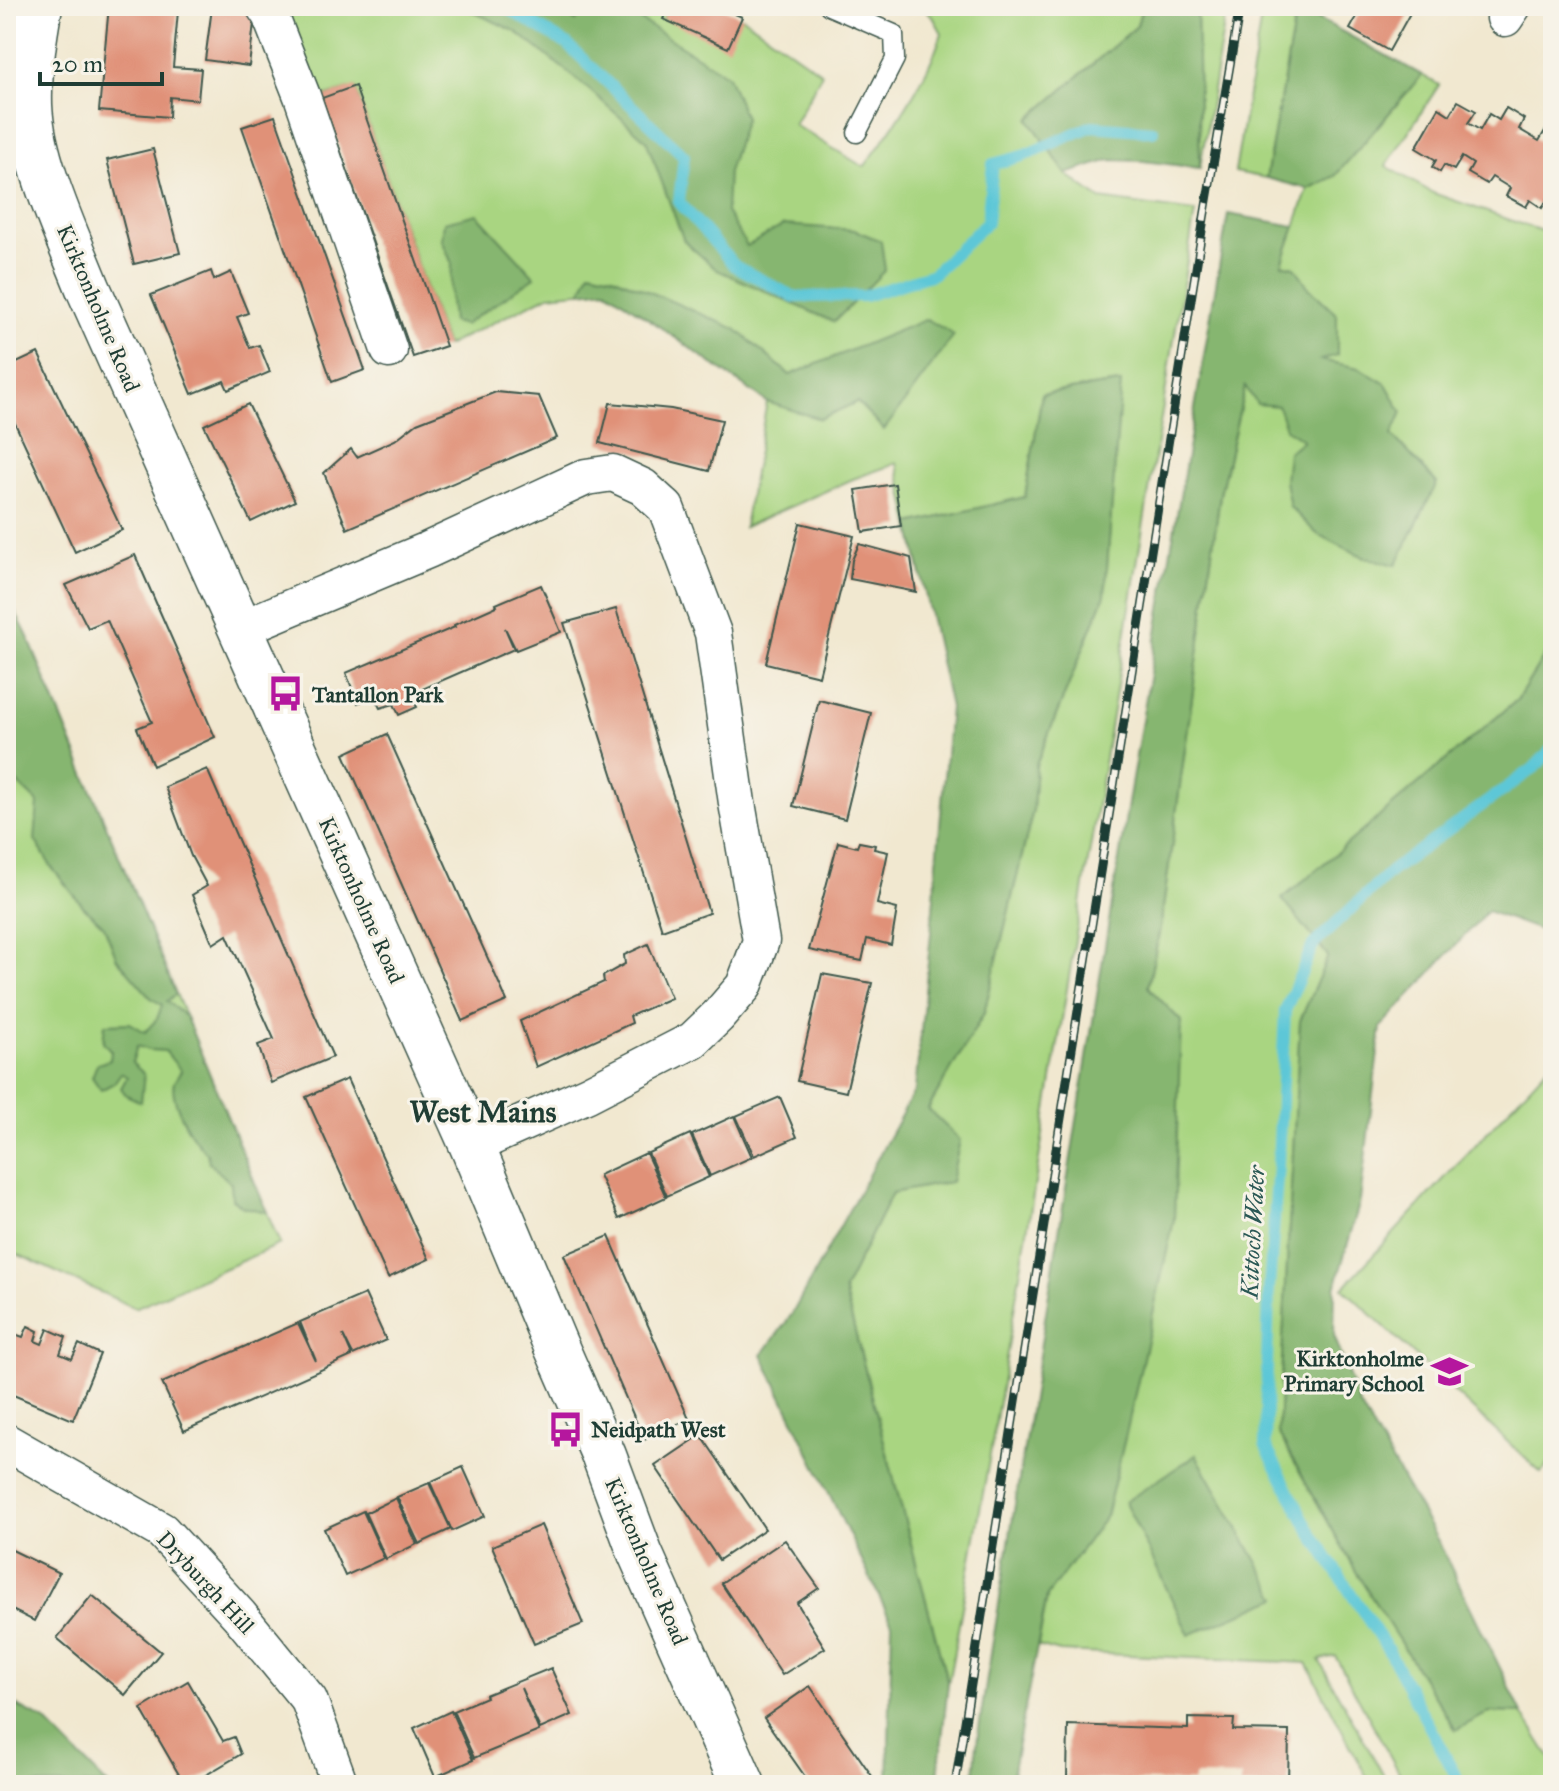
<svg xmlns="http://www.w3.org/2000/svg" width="1559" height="1791" viewBox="0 0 1559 1791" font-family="'IM FELL Great Primer',serif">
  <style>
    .green { fill: #a9d581; stroke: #64895a; stroke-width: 2 }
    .forest { fill: #86b66f; stroke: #527a52; stroke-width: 2 }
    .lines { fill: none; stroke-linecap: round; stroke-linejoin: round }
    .stream { stroke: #5dc7d7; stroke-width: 12 }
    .building { fill: #e09178 }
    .service-casing { stroke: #3e574b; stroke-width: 21 }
    .minor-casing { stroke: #3e574b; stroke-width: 39 }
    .tertiary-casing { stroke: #3e574b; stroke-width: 47 }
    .service { stroke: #fff; stroke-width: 18 }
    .minor { stroke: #fff; stroke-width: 36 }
    .tertiary { stroke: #fff; stroke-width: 44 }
    .rail-casing { stroke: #1f3d34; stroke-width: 9 }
    .rail { stroke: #f7f3e8; stroke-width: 6; stroke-dasharray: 18; stroke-linecap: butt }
    .labels { text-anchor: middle; stroke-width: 6; stroke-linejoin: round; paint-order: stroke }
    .street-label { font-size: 22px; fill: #1f3d34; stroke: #f7f3e8 }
    .poi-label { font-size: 22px; font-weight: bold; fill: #1f3d34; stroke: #f7f3e8; text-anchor: start }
    .water-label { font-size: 24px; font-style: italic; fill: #2b5955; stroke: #f7f3e8 }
    .district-label { font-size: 30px; font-weight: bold; fill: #1f3d34; stroke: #f7f3e8 }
  </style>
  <rect width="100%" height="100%" fill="#f7f3e8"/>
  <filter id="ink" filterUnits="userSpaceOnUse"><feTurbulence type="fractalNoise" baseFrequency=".0125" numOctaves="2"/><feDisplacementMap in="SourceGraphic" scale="16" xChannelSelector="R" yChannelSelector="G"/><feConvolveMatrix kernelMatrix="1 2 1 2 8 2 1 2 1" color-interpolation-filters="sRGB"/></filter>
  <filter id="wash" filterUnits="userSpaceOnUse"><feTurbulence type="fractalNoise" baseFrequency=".006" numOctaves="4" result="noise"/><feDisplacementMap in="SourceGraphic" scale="32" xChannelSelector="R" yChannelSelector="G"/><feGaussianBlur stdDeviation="1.8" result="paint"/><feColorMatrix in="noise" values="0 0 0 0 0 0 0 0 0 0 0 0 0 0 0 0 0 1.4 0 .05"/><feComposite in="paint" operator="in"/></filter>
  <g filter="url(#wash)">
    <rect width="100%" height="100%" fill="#f1e8d0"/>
    <g class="green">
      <path d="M278 6H669L663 19 742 17 822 73 794 125 864 167C894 127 927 80 942 33L933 17 921 6H1142L1137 26 1029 119 1066 174 1100 199 1195 212 992 1444 948 1684 844 1290 892 1193 928 1109 984 1013 1033 810 1036 765 1105 595 1120 383 1042 394 1025 497 910 524 897 463 853 479 744 527 767 402 606 289 549 295 446 346 355 87 310 101Z"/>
      <path d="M1197 6H1227L1200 168Z"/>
      <path d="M1263 6H1297L1266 178 1235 172Z"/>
      <path d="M1422 75 1439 85 1386 166 1433 193 1553 235V642L1517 700 1283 899 1329 955 1300 1021 1278 1433 1362 1582 1455 1729 1490 1712 1522 1713 1553 1762V1785H1406L1335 1656 1319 1660 1389 1785H1371L1307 1663 1060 1652 1038 1646 1100 1316 1125 1098 1161 923 1220 495 1245 385 1282 264 1308 189 1335 176Z"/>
      <path d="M6 594 27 635 280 1244 135 1308 6 1249Z"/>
      <path d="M1553 1061V1460L1541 1473 1343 1288Z"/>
    </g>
    <g class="forest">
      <path d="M460 6H552L576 21 585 6H632L642 21 728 76 745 118 728 172 726 212 747 246 784 225 855 230 881 241 885 270 834 322 717 270 684 241 646 140 577 79 515 31Z"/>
      <path d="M1142 6H1197L1200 168 1143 161 1110 160 1066 174 1029 119 1137 26Z"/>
      <path d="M1297 7 1422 75 1335 176 1308 189 1266 178Z"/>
      <path d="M477 214 535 277 464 325 452 322 450 300 452 264 442 240 444 222Z"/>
      <path d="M1228 214 1295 226 1282 264 1295 267 1309 288 1337 314V355L1321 360 1359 368 1386 384 1402 412 1392 435 1437 483 1396 565 1364 557 1317 534 1290 507 1285 481 1288 452 1303 440 1286 429 1278 406 1257 404 1245 386 1220 495 1161 923 1148 987 1181 1021 1174 1220 1126 1434 1106 1516 1047 1596 1010 1785H973L978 1734 1130 791Z"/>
      <path d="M590 271 613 276 736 329 790 375 927 319 954 335 884 430 857 402 820 419 767 402 606 289 581 292Z"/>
      <path d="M1121 383 1105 595 1036 765 1033 810 984 1013 928 1109 960 1140 951 1182 892 1193 844 1290 948 1684 937 1785H888L892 1623 762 1355 792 1314 915 1090 931 933 950 707 910 524 1025 497 1042 394Z"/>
      <path d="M6 594 27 635 176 994 167 1001 186 1017 267 1212 243 1207 232 1199 231 1183 209 1163 207 1153C193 1142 169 1101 174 1082 175 1080 180 1073 181 1071L165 1051 149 1050 137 1046 132 1063 144 1074 141 1102 126 1095 121 1088 127 1077 121 1073 114 1083 101 1090 92 1077 97 1064 110 1060 111 1051 103 1042 105 1024 130 1023 145 1032 157 1019 162 1005 151 998 117 959 104 926 83 906 52 868 35 840 38 803 6 772Z"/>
      <path d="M1553 642V935L1487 911 1381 1027 1360 1201 1335 1288 1334 1335 1360 1406 1438 1541 1522 1713 1490 1712 1456 1730 1362 1582 1278 1433 1300 1021 1328 956 1282 899 1517 700Z"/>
      <path d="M1196 1455 1278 1598 1189 1635 1125 1502Z"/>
      <path d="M6 1700 44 1720 108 1785H6Z"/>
    </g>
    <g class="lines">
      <g class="stream">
        <path d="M503 6 567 44 684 156 679 202 735 266 794 297 865 296 933 274 987 222 993 164 1023 156 1092 126 1153 131"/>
        <path d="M1461 1785 1388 1650 1307 1526 1265 1445 1269 1288 1278 1165 1285 1011 1313 945 1391 871 1534 768 1553 748"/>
      </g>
    </g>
    <g id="blocks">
      <g class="building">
        <path d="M109 6 178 11 173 67 201 69 198 100 170 97 169 117 99 111Z"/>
        <path d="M669 6H717L742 17 728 48 663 19Z"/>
        <path d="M1363 6H1414L1389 51 1350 29Z"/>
        <path d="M212 8 255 14 249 66 205 60Z"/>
        <path d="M355 86 446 346 413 357 322 98Z"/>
        <path d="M1458 101 1476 111 1468 123 1480 130 1489 114 1499 120 1506 108 1524 119 1519 129 1539 141 1545 131 1553 136V190L1542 208 1530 200 1526 207 1506 196 1510 188 1492 177 1487 184 1468 173 1473 164 1462 157 1454 170 1444 165 1440 172 1432 167 1436 160 1416 148 1439 108 1450 115Z"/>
        <path d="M275 116 365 370 332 382 242 127Z"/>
        <path d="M153 149 180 253 134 264 107 160Z"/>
        <path d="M211 271 214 280 231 272 248 313 237 317 250 348 259 345 270 372 228 390 224 381 192 394 151 295Z"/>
        <path d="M38 353 122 530 75 552 6 404V368Z"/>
        <path d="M496 392 539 396 557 438 347 529 324 473 351 449 357 457 395 440 417 423Z"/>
        <path d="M610 403 671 409 722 420 709 471 600 443Z"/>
        <path d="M248 404 295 501 251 522 204 425Z"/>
        <path d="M895 484 901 526 863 532 856 490Z"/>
        <path d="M800 523 854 536 819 676 766 663Z"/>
        <path d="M859 544 911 558 916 592 850 579 852 560Z"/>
        <path d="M135 555 215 737 153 766 137 728 152 722 107 620 88 628 66 585Z"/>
        <path d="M541 585 561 632 516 650 505 628 514 649 411 694 417 707 399 715 394 704 380 708 374 696 358 703 346 673 455 627 454 625 497 606 496 604Z"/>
        <path d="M616 609 709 913 662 930 564 623Z"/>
        <path d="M819 700 871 713 845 819 793 806Z"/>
        <path d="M387 734 507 1001 462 1021 344 754Z"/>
        <path d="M207 769 333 1057 271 1083 258 1045 274 1039 227 935 213 944 192 895 207 886 191 856 165 787Z"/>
        <path d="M838 842 857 847 859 842 875 845 874 849 888 852 877 904 897 909 891 945 867 939 862 961 809 950Z"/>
        <path d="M648 944 671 998 630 1016 632 1023 536 1067 520 1021 604 982 603 976 625 964 624 955Z"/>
        <path d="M822 974 872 983 846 1092 797 1081Z"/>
        <path d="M347 1079 429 1259 388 1278 306 1097Z"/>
        <path d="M780 1097 797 1137 754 1156 736 1116Z"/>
        <path d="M734 1116 752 1157 710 1176 692 1135Z"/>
        <path d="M690 1134 709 1177 667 1196 648 1153Z"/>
        <path d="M646 1153 666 1197 619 1219 599 1175Z"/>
        <path d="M609 1236 689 1419 644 1440 564 1255Z"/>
        <path d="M365 1294 386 1340 353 1355 343 1335 352 1356 184 1431 162 1383 298 1323 316 1361 300 1322Z"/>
        <path d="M28 1326 38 1331 35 1341 42 1344 48 1329 66 1337 60 1354 72 1359 79 1344 100 1354 73 1420 6 1392V1331L23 1337Z"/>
        <path d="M701 1435 765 1529 719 1560 655 1466Z"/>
        <path d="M463 1467 485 1516 452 1531 430 1482Z"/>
        <path d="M429 1483 451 1529 419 1544 397 1497Z"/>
        <path d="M396 1498 417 1544 386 1559 365 1513Z"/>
        <path d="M363 1511 384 1558 345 1576 324 1529Z"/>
        <path d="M541 1525 583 1624 534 1644 492 1546Z"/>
        <path d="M785 1540 819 1588 797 1603 825 1648 782 1675 721 1583Z"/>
        <path d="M6 1547 59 1573 34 1621 6 1607Z"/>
        <path d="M92 1595 161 1652 125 1695 57 1638Z"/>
        <path d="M551 1668 572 1715 540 1729 521 1688 539 1731 474 1758 453 1711 486 1697 485 1695Z"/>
        <path d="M188 1681 223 1741 234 1737 241 1754 189 1785H185L141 1709Z"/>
        <path d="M810 1686 872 1776 860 1785H811L764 1718Z"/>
        <path d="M451 1711 473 1760 435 1777 414 1728Z"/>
        <path d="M1188 1718 1234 1719 1233 1730 1289 1731 1288 1785H1241V1777L1194 1776V1782L1067 1779 1068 1725 1188 1729Z"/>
      </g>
    </g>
  </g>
  <g filter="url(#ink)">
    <use href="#blocks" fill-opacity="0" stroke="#3e574b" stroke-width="2"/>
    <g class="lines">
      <defs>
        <path id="service" d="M829 6 894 34 895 59 857 133"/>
        <g id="minor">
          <path d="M264 6 270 15 302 96 389 350"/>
          <path d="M1505 18 1513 6"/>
          <path d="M6 26 35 31"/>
          <path d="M240 629 428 550 586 477 613 473 643 487 666 508 713 633 737 803 761 941 744 986 718 1016 693 1040 588 1094 472 1146"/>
          <path d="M6 1442 162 1531 239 1615 309 1700 340 1785"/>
        </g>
        <path id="tertiary" d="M40 6C34 38 29 72 30 105 32 161 67 235 88 288L472 1146 555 1344 604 1456 640 1553 743 1785"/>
      </defs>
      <use href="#service" class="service-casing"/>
      <use href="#minor" class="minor-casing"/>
      <use href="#tertiary" class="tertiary-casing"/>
      <use href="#service" class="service"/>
      <use href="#minor" class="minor"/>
      <use href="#tertiary" class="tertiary"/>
      <defs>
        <path id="rail" d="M955 1785 1204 218 1240 6"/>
      </defs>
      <use href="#rail" class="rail-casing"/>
      <use href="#rail" class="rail"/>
    </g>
  </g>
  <defs>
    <symbol id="bus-bare" viewBox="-9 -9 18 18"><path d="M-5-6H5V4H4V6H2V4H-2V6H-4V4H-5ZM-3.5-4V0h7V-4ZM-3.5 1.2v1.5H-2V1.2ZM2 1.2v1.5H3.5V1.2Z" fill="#b5179e" stroke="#f7f3e8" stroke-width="2.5" paint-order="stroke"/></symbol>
    <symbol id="school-bare" viewBox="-9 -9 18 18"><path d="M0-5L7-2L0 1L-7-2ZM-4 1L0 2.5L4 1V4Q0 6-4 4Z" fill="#b5179e" stroke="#f7f3e8" stroke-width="2.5" paint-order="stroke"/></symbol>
  </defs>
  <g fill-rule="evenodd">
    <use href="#bus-bare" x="260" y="668" width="51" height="51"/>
    <use href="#school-bare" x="1424" y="1346" width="51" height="51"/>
    <use href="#bus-bare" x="540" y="1404" width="51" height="51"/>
  </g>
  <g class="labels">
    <g class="street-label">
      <text transform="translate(99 308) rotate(67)" y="8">Kirktonholme Road</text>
      <text transform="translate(362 900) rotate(66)" y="8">Kirktonholme Road</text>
      <text transform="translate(647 1561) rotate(67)" y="8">Kirktonholme Road</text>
      <text transform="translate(206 1582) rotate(47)" y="8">Dryburgh Hill</text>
    </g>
    <g class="poi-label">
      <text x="312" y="702">Tantallon Park</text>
      <text x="1424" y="1366" text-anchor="end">Kirktonholme<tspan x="1424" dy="25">Primary School</tspan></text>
      <text x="591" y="1437">Neidpath West</text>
    </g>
    <g class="water-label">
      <text transform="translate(1253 1232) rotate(-87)" y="8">Kittoch Water</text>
    </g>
    <g class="district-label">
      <text x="483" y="1122">West Mains</text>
    </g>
  </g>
  <rect width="1559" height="1791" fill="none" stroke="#f7f3e8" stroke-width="32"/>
  <path d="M40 72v12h122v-12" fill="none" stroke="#1f3d34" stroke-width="4"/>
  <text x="52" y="72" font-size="24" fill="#1f3d34" stroke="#f7f3e8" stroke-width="6" paint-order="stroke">20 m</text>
</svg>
